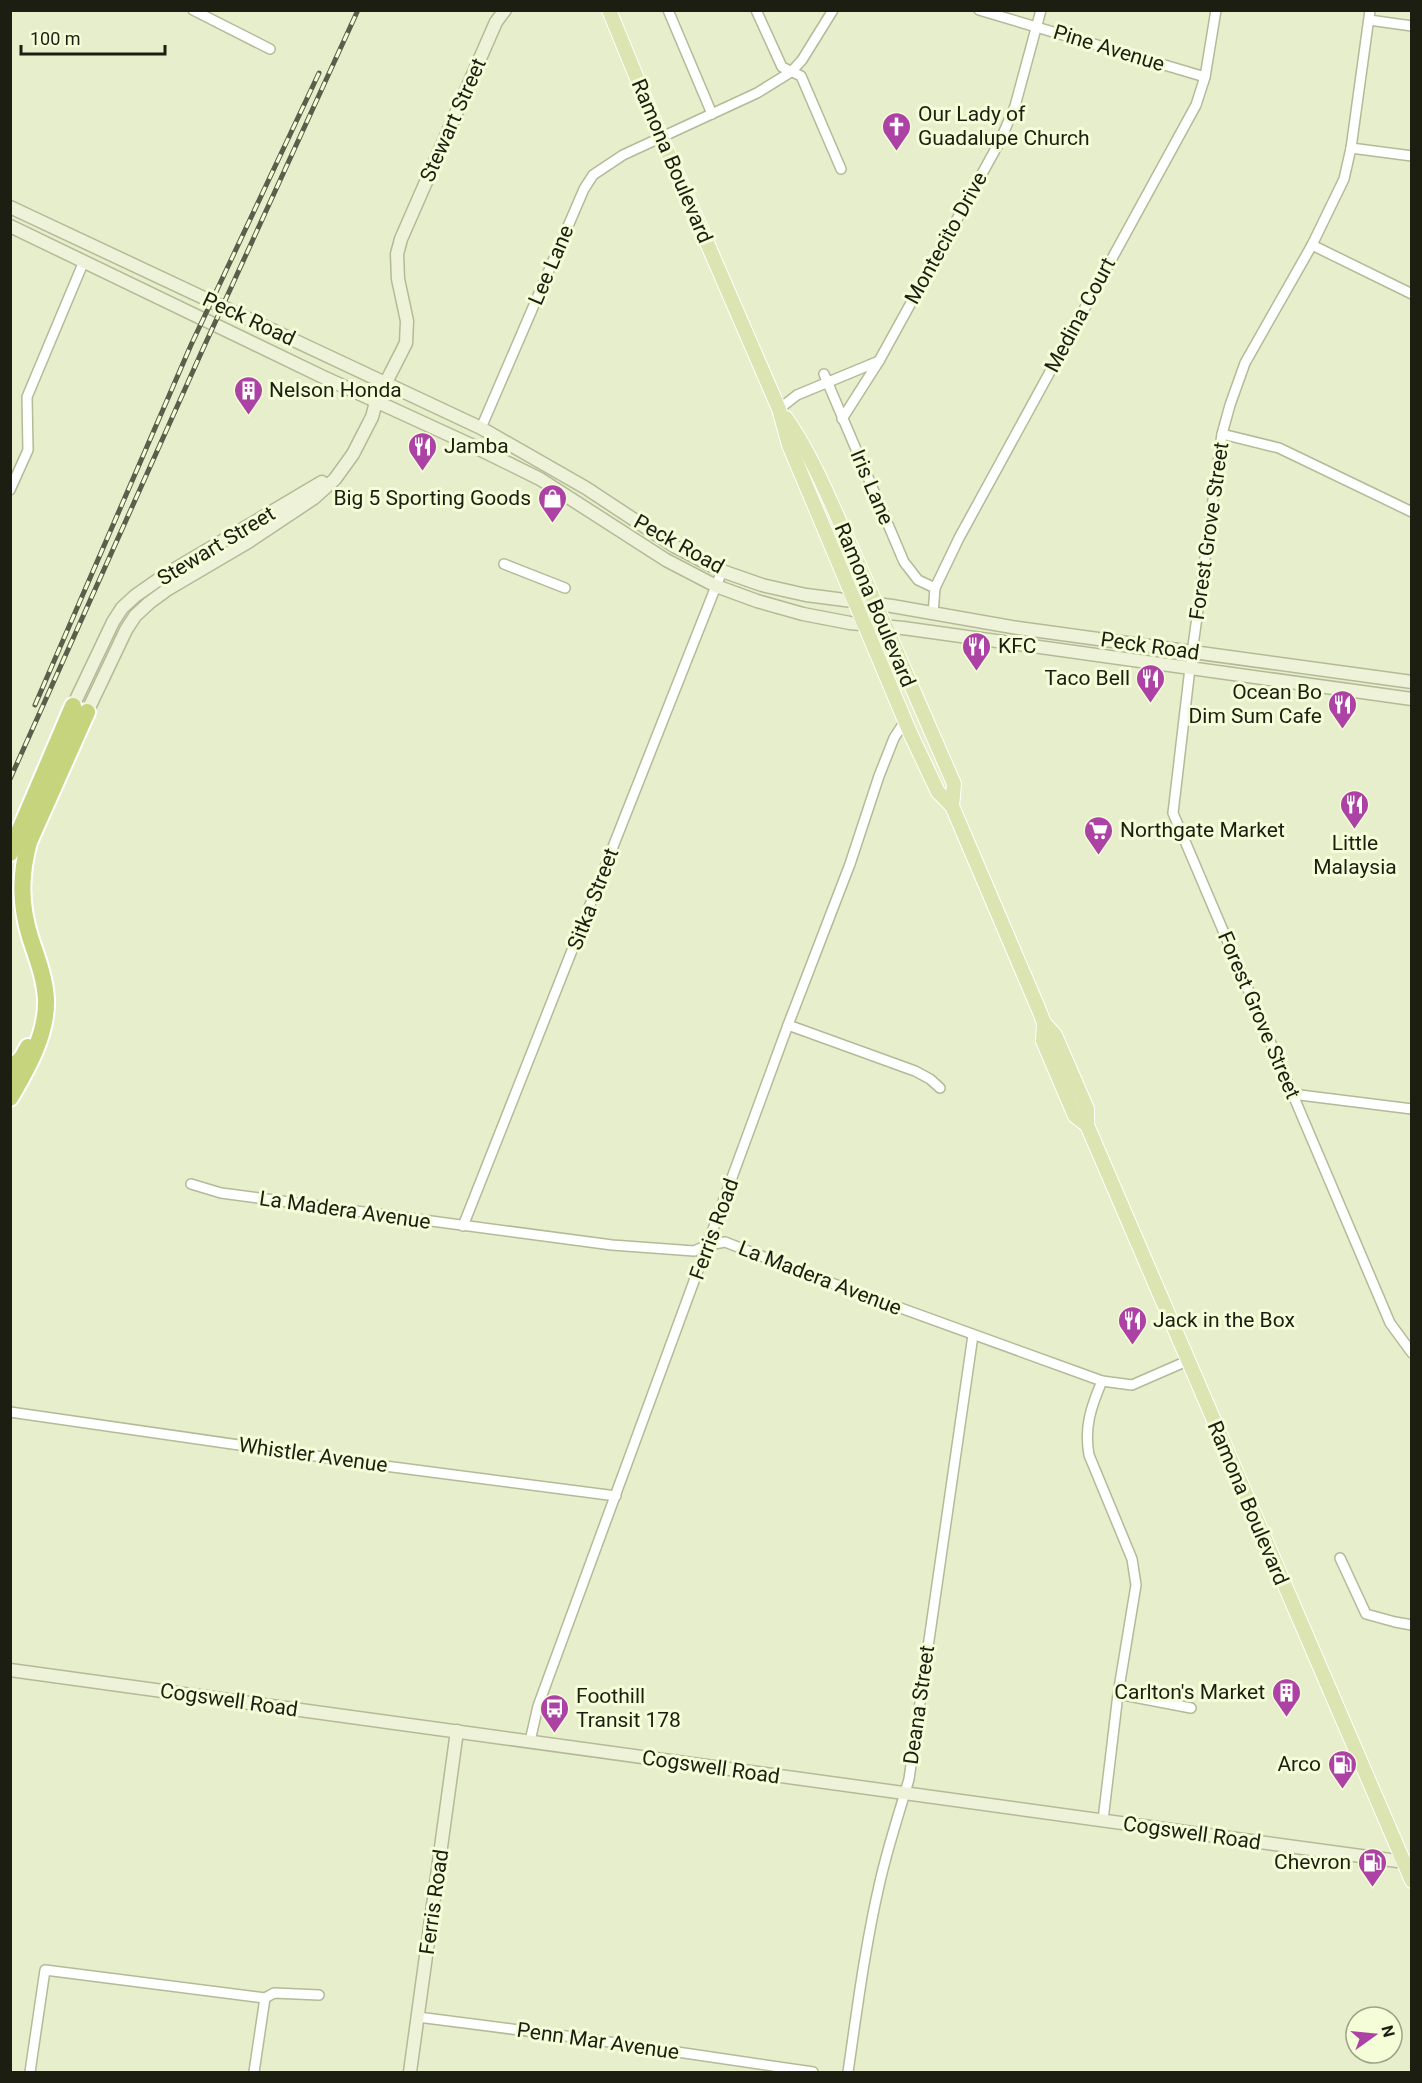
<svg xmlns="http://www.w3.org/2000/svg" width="1422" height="2083" viewBox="0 0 1422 2083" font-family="Roboto,sans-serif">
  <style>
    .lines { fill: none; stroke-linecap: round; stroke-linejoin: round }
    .street-casing { stroke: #b3ba98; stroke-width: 12 }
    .secondary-casing { stroke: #b3ba98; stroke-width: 15 }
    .primary-casing { stroke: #fff; stroke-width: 16 }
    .highway-casing { stroke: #fff; stroke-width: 20 }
    .street { stroke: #fff; stroke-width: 9 }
    .secondary { stroke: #eef2d8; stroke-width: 12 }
    .primary { stroke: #dce5b1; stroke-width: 14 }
    .highway { stroke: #c5d47d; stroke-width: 16 }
    .rail-casing { stroke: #5a5e4a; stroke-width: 5 }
    .rail { stroke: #f4fcd8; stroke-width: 3; stroke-dasharray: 9; stroke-linecap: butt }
    .labels { text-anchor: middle; stroke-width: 6; stroke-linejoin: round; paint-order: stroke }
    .street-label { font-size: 21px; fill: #1b1e11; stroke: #f4fcd8 }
    .poi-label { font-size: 21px; fill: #1b1e11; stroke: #f4fcd8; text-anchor: start }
  </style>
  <rect width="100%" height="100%" fill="#e7eecb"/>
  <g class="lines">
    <defs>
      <g id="street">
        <path d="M193 10 270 49"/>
        <path d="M668 10 712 114"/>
        <path d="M756 10 782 67 801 76 841 169"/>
        <path d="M979 10 1205 77"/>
        <path d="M1370 10 1351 148 1344 179 1312 245 1245 363 1230 405 1222 434 1190 668 1173 813 1390 1323 1412 1353"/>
        <path d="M1369 20 1412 26"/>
        <path d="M1351 148 1412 156"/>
        <path d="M1312 245 1412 294"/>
        <path d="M824 374 904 562 918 580 935 588"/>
        <path d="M779 409 797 395 879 361"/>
        <path d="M842 419 879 361 1000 141 1015 106 1041 10"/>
        <path d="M481 428 584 189 593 175 623 155 757 93 791 72 802 60 833 10"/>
        <path d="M1222 434 1279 448 1412 512"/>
        <path d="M10 490 28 450 27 397 84 261"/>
        <path d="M504 564 565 588"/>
        <path d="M933 614 935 588 959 538 1196 105 1205 77 1216 10"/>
        <path d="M788 1025 915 1071 930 1079 940 1088"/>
        <path d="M1292 1094 1412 1109"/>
        <path d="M191 1184 221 1193 612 1245 694 1251 708 1245 725 1242 826 1281 1102 1381 1132 1385 1187 1361"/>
        <path d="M463 1226 722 571"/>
        <path d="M1102 1381C1091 1407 1084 1427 1089 1455L1132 1559 1136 1585 1118 1694 1103 1820"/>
        <path d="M10 1412 385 1466 616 1496"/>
        <path d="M1340 1558 1366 1614 1395 1622 1412 1625"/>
        <path d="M1118 1694 1191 1708"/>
        <path d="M530 1741 538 1706 788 1025 850 864 879 776 894 738 905 721"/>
        <path d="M418 2017 589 2039 813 2072"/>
        <path d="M30 2072 45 1970 265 1998 274 1993 319 1995"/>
        <path d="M254 2072 265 1998"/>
        <path d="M848 2072C857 2010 865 1947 879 1886 887 1849 899 1814 909 1779L973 1335"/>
      </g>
      <g id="secondary">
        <path d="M10 207 481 428 586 488 674 546 722 571 762 585 806 595 892 606 1018 628 1412 682"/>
        <path d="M10 226 321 376 469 444 540 479 666 560 716 586 757 601 803 614 850 623 903 628 1412 699"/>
        <path d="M73 706 113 622 122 608 135 596 165 575 322 482"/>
        <path d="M87 712 126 630 135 616 149 603 168 589 248 542 314 498 335 479 353 454 372 417 376 402 406 343 407 321 398 279 397 254 401 239 496 22 505 10"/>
        <path d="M10 1670 1412 1863"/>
        <path d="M410 2072 457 1731"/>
      </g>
      <g id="primary">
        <path d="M609 10 656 125 779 409 789 445 911 735 938 792 952 806 1039 1010 1044 1023 1043 1041 1075 1116 1087 1125"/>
        <path d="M786 418C812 455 829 499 848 540 884 621 918 703 954 784L952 806"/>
        <path d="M1044 1023 1055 1035 1087 1109V1125L1412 1881"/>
      </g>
      <g id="highway">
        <path d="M10 853 73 706"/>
        <path d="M10 1070 22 1058 28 1047"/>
        <path d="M10 1098C27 1069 47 1035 46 1000 45 978 37 958 30 937 20 904 20 875 29 842L87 712"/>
      </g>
    </defs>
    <use href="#street" class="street-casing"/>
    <use href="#secondary" class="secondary-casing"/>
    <use href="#primary" class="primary-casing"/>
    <use href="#highway" class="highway-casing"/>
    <use href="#street" class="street"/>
    <use href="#secondary" class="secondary"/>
    <use href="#primary" class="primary"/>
    <use href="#highway" class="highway"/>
    <defs>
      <g id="rail">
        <path d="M35 705 191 345 319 73"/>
        <path d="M10 779 202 351 358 10"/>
      </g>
    </defs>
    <use href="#rail" class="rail-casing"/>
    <use href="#rail" class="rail"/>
  </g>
  <defs>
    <symbol id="church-pin" viewBox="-11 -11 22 30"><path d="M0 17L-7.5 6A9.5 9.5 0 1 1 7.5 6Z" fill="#ac42a4" stroke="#f4fcd8"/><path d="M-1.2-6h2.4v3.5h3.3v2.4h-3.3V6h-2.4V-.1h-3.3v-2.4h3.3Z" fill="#fff"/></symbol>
    <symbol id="building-pin" viewBox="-11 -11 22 30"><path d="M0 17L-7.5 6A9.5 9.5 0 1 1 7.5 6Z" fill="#ac42a4" stroke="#f4fcd8"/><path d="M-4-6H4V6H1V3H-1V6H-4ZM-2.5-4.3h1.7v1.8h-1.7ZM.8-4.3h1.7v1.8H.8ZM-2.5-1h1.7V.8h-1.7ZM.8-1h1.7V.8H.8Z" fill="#fff"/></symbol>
    <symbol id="restaurant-pin" viewBox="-11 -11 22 30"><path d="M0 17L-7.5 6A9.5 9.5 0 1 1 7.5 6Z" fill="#ac42a4" stroke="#f4fcd8"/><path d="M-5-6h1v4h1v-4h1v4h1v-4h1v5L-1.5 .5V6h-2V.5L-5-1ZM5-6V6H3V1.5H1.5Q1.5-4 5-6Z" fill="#fff"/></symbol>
    <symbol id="shop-pin" viewBox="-11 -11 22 30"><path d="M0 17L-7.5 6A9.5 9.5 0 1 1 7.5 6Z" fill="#ac42a4" stroke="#f4fcd8"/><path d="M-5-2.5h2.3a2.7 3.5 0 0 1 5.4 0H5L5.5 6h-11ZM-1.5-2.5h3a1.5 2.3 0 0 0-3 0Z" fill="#fff"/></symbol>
    <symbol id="supermarket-pin" viewBox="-11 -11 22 30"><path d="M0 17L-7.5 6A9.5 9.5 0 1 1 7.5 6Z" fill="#ac42a4" stroke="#f4fcd8"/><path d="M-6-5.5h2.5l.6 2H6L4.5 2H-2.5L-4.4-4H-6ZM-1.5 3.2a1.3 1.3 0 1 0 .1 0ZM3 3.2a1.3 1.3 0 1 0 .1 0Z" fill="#fff"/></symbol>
    <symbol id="bus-pin" viewBox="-11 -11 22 30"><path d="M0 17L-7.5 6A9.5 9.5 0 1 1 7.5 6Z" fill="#ac42a4" stroke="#f4fcd8"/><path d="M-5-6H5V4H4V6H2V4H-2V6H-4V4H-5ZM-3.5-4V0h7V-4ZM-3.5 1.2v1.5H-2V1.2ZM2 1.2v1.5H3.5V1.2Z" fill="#fff"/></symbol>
    <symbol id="fuel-pin" viewBox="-11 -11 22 30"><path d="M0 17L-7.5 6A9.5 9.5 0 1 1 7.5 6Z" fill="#ac42a4" stroke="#f4fcd8"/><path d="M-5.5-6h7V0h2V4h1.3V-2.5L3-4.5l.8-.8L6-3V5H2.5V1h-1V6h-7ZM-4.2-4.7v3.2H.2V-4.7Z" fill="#fff"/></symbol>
  </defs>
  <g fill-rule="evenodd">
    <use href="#church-pin" x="880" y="110" width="33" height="45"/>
    <use href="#building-pin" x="232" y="374" width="33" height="45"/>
    <use href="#restaurant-pin" x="406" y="430" width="33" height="45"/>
    <use href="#shop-pin" x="536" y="482" width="33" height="45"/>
    <use href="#restaurant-pin" x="960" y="630" width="33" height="45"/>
    <use href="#restaurant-pin" x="1134" y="662" width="33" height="45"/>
    <use href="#restaurant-pin" x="1326" y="688" width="33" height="45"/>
    <use href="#restaurant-pin" x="1338" y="788" width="33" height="45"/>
    <use href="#supermarket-pin" x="1082" y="814" width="33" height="45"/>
    <use href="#restaurant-pin" x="1116" y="1304" width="33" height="45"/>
    <use href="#building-pin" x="1270" y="1676" width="33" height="45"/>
    <use href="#bus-pin" x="538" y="1692" width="33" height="45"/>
    <use href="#fuel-pin" x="1326" y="1748" width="33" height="45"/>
    <use href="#fuel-pin" x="1356" y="1846" width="33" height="45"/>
  </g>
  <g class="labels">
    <g class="street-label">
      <text transform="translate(1109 48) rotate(17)" y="7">Pine Avenue</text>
      <text transform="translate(453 120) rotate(-66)" y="7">Stewart Street</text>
      <text transform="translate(672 161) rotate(67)" y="7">Ramona Boulevard</text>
      <text transform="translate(946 238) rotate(-61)" y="7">Montecito Drive</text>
      <text transform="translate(551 265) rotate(-67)" y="7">Lee Lane</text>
      <text transform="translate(1080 315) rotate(-62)" y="7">Medina Court</text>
      <text transform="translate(249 319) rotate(25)" y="7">Peck Road</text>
      <text transform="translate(872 487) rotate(67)" y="7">Iris Lane</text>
      <text transform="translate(1209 531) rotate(-82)" y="7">Forest Grove Street</text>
      <text transform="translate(679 544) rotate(29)" y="7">Peck Road</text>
      <text transform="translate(216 546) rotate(-31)" y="7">Stewart Street</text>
      <text transform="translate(875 605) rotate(67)" y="7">Ramona Boulevard</text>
      <text transform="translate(1150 646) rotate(8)" y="7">Peck Road</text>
      <text transform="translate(593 899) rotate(-69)" y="7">Sitka Street</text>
      <text transform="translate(1259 1015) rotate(67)" y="7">Forest Grove Street</text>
      <text transform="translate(345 1210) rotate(8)" y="7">La Madera Avenue</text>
      <text transform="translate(714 1229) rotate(-70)" y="7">Ferris Road</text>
      <text transform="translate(820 1278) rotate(21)" y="7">La Madera Avenue</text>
      <text transform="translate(313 1455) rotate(8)" y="7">Whistler Avenue</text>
      <text transform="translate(1248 1503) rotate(67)" y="7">Ramona Boulevard</text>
      <text transform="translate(229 1700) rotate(8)" y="7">Cogswell Road</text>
      <text transform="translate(919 1705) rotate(-82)" y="7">Deana Street</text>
      <text transform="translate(711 1767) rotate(8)" y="7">Cogswell Road</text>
      <text transform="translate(1192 1833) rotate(8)" y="7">Cogswell Road</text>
      <text transform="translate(434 1902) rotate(-82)" y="7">Ferris Road</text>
      <text transform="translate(598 2041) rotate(8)" y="7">Penn Mar Avenue</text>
    </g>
    <g class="poi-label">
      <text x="918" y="121">Our Lady of<tspan x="918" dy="24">Guadalupe Church</tspan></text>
      <text x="269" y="397">Nelson Honda</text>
      <text x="444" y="453">Jamba</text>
      <text x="531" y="505" text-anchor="end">Big 5 Sporting Goods</text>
      <text x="998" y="653">KFC</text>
      <text x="1130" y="685" text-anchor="end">Taco Bell</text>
      <text x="1322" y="699" text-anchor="end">Ocean Bo<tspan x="1322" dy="24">Dim Sum Cafe</tspan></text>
      <text x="1120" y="837">Northgate Market</text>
      <text x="1355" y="850" text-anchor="middle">Little<tspan x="1355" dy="24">Malaysia</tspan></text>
      <text x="1153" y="1327">Jack in the Box</text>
      <text x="1265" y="1699" text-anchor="end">Carlton's Market</text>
      <text x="576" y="1703">Foothill<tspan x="576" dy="24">Transit 178</tspan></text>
      <text x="1321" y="1771" text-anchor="end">Arco</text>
      <text x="1351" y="1869" text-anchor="end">Chevron</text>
    </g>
  </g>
  <rect width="1422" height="2083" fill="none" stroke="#1b1e11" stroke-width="24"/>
  <g transform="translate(1374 2035) rotate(75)"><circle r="28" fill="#f4fcd8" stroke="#9da388" stroke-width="1.5"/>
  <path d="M0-4.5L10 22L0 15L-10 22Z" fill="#ac42a4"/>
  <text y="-9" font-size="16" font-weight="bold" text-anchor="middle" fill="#1b1e11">N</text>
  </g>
  <path d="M21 45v9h144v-9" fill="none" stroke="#1b1e11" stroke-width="3"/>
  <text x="30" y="45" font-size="18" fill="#1b1e11" stroke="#f4fcd8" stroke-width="4.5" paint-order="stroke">100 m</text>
</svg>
